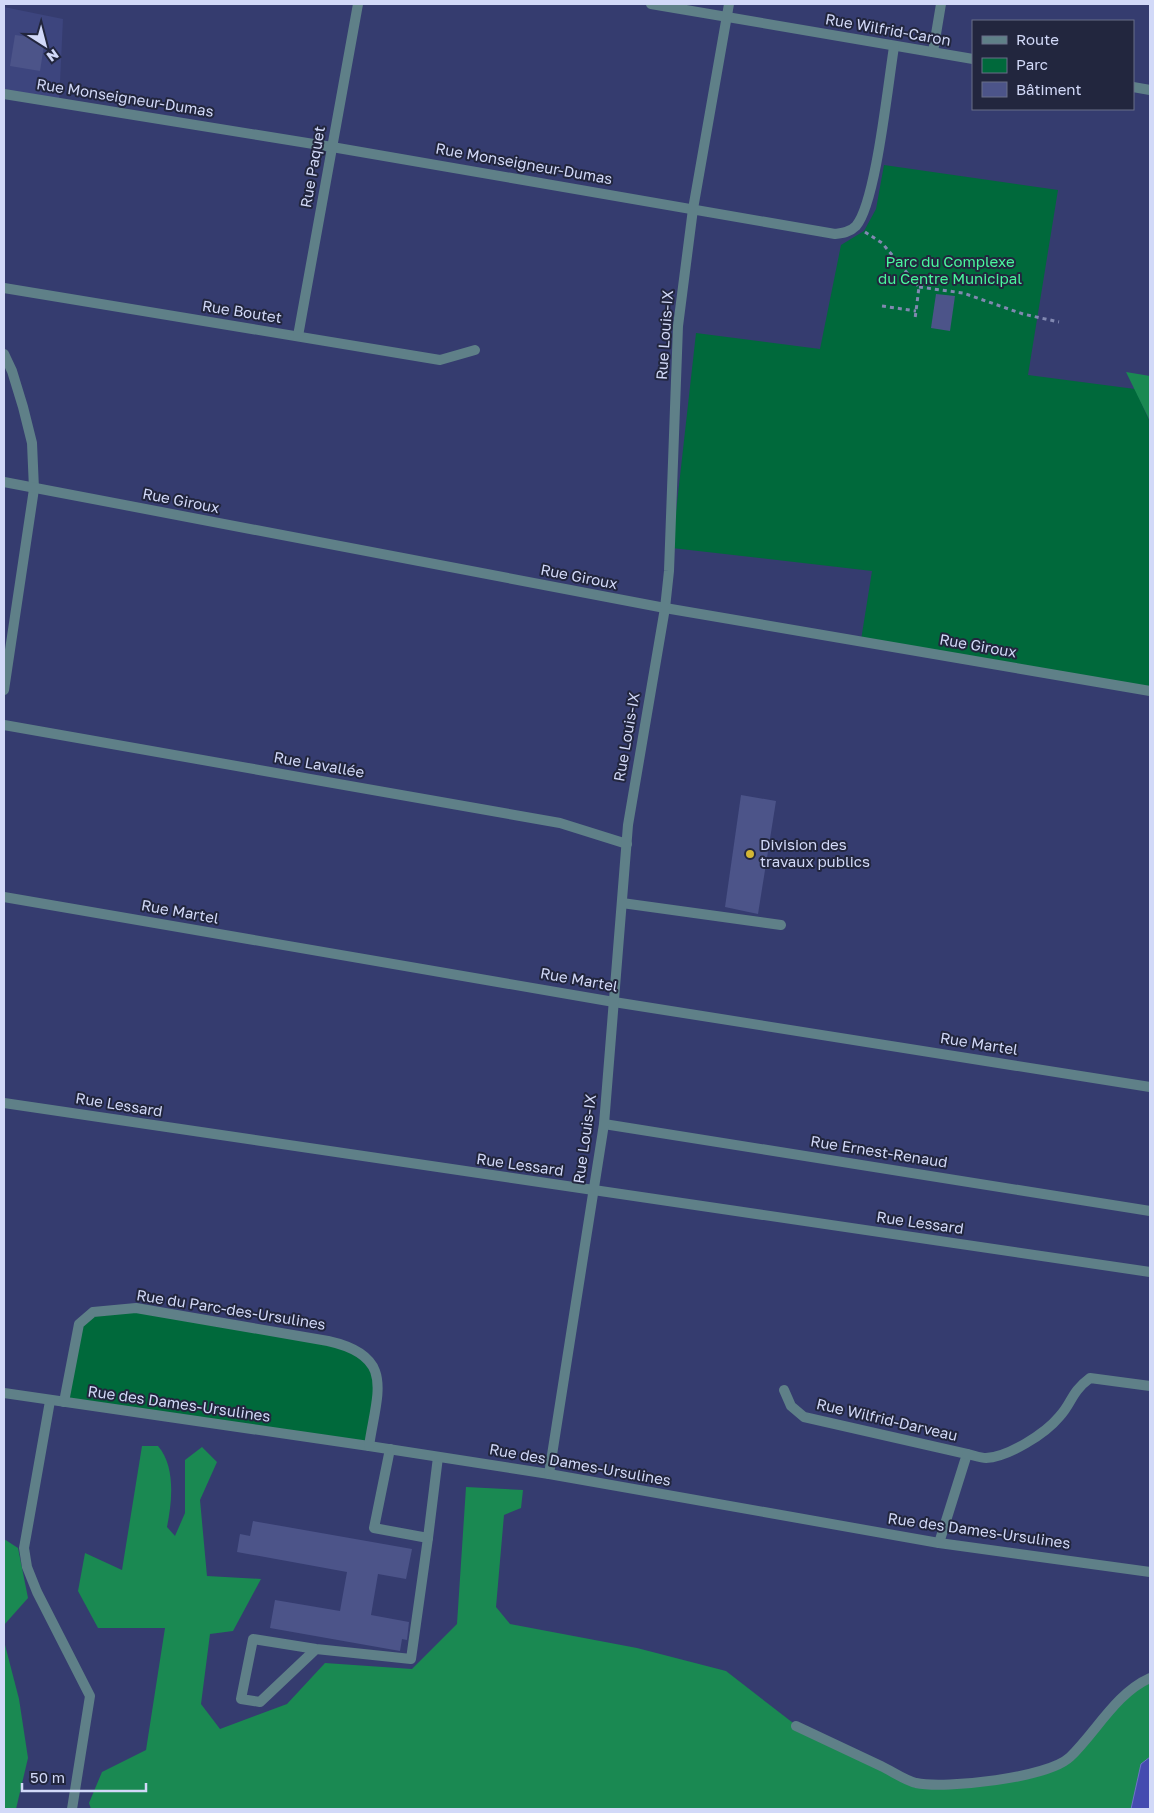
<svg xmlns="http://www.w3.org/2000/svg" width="1154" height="1813" viewBox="0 0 1154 1813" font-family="'Golos Text',sans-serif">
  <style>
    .built { fill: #3d457e }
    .green { fill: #00693b }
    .forest { fill: #1a8952 }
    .water { fill: #454bb0; stroke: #6f76c6 }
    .building { fill: #4c5489 }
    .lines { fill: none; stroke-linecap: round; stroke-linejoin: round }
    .path { stroke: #8188b1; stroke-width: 3; stroke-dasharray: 4 4; stroke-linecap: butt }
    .lane { stroke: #5f8088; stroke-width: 10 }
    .street { stroke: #5f8088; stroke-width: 10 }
    .poi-dot { fill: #d3b635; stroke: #22263e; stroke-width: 2 }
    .labels { text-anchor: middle; stroke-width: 4; stroke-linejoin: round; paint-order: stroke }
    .street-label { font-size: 15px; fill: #d2d9f8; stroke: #22263e }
    .park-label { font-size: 15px; fill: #49f79d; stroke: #22263e }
    .poi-label { font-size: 15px; fill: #d2d9f8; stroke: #22263e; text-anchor: start }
  </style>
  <rect width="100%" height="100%" fill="#353c6f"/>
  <path class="built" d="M4 7 63 19 59 104 4 94Z"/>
  <g class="green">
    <path d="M884 165 1058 190 1028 375 1135 389 1150 422V687L861 640 872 571 672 548 696 333 820 349 841 245 864 231 876 209Z"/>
    <path d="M111 1309 328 1341 365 1354 378 1384 369 1446 64 1402 79 1331 93 1312Z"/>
  </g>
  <g class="forest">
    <path d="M1126 372 1150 376V421Z"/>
    <path d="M142 1446H158C176 1467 172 1502 167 1527L175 1536 185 1513V1460L202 1447 217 1462 200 1500 207 1576 261 1579 233 1631 210 1634 201 1704 220 1729 287 1704 325 1663 412 1669 457 1624 466 1487 523 1490 521 1508 504 1515 496 1607 510 1624 637 1648 726 1671 797 1726 914 1782 1005 1779 1071 1757 1085 1740 1150 1676V1757L1141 1764 1131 1809H91L89 1803 102 1772 146 1750 165 1628H98L78 1591 85 1553 122 1570Z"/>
    <path d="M4 1539 18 1548 28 1598 4 1625Z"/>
    <path d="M4 1641 19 1699 28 1758 16 1809H4Z"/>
  </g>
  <path class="water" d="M1150 1757V1809H1131L1141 1764Z"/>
  <g class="building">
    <path d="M15 35 45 39 40 71 10 66Z"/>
    <path d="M936 294 955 296 950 331 931 328Z"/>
    <path d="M741 795 776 801 758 914 725 907Z"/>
    <path d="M253 1521 412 1549 406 1579 378 1574 371 1615 409 1622 407 1640 402 1639 400 1651 270 1628 275 1600 340 1611 347 1572 237 1552 240 1534 250 1536Z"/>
  </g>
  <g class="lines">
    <g class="path">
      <path d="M865 232 882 243 919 287 915 319"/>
      <path d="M919 287 963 293 1023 314 1059 322"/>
      <path d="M882 306 916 311"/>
    </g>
    <g class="lane">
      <path d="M622 903 781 925"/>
      <path d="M390 1449 374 1528 428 1538 438 1457"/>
      <path d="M316 1649 260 1702 241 1699 253 1639 316 1649 411 1659 428 1538"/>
      <path d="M796 1726C824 1739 853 1753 881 1766 892 1771 904 1780 916 1783 946 1789 1048 1778 1070 1757 1096 1732 1116 1693 1150 1678"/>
    </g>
    <g class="street">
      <path d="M651 4 973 59"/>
      <path d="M933 52 941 4"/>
      <path d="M1133 87 1150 90"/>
      <path d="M4 94 332 147 835 234C843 233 850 232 856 226 876 203 888 83 894 47"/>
      <path d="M4 288 440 360 475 350"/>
      <path d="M298 336 358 4"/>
      <path d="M4 354 12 371 23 407 32 443 34 489 4 690"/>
      <path d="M4 482 665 608 1150 691"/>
      <path d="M4 725 560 823 627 844"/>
      <path d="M4 897 614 1002 1150 1087"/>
      <path d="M4 1103 1150 1272"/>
      <path d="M604 1124 1150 1211"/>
      <path d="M784 1390 791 1406 804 1417 967 1454 939 1543"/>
      <path d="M4 1393 369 1446 549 1474 939 1543 1150 1572"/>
      <path d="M50 1401 24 1548 27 1567 37 1592 90 1696 72 1809"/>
      <path d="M64 1402 79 1324 93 1312 136 1308 328 1341C396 1356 377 1392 369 1446"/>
      <path d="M967 1454C973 1455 980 1458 986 1458 1008 1457 1045 1434 1059 1417 1073 1402 1070 1393 1090 1378L1150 1386"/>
      <path d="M549 1474 604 1124 628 825 665 608 669 571 678 326 693 209 729 4"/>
    </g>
  </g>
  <circle class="poi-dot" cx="750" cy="854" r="5"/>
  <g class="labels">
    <g class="street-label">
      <text transform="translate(888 30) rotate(10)" y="5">Rue Wilfrid-Caron</text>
      <text transform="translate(125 98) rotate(9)" y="5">Rue Monseigneur-Dumas</text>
      <text transform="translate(524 164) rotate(10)" y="5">Rue Monseigneur-Dumas</text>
      <text transform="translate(313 167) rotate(-80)" y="5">Rue Paquet</text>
      <text transform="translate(242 312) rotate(9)" y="5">Rue Boutet</text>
      <text transform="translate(665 335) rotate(-86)" y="5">Rue Louis-IX</text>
      <text transform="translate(181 501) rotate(11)" y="5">Rue Giroux</text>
      <text transform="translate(579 577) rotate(11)" y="5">Rue Giroux</text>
      <text transform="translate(978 646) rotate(10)" y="5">Rue Giroux</text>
      <text transform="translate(627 737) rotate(-80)" y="5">Rue Louis-IX</text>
      <text transform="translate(319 765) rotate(10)" y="5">Rue Lavallée</text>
      <text transform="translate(180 912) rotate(10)" y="5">Rue Martel</text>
      <text transform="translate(579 980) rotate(10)" y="5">Rue Martel</text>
      <text transform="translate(979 1044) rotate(9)" y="5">Rue Martel</text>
      <text transform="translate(119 1105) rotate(9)" y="5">Rue Lessard</text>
      <text transform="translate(585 1139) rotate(-82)" y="5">Rue Louis-IX</text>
      <text transform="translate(879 1152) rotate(9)" y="5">Rue Ernest-Renaud</text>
      <text transform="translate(520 1165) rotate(8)" y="5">Rue Lessard</text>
      <text transform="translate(920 1223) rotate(8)" y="5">Rue Lessard</text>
      <text transform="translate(231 1310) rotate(9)" y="5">Rue du Parc-des-Ursulines</text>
      <text transform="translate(179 1404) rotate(8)" y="5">Rue des Dames-Ursulines</text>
      <text transform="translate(887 1420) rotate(13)" y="5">Rue Wilfrid-Darveau</text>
      <text transform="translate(580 1465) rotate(10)" y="5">Rue des Dames-Ursulines</text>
      <text transform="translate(979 1531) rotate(8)" y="5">Rue des Dames-Ursulines</text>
    </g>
    <g class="park-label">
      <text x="950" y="267">Parc du Complexe<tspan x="950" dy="17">du Centre Municipal</tspan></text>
    </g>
    <g class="poi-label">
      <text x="760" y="850">Division des<tspan x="760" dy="17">travaux publics</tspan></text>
    </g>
  </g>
  <rect width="1154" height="1813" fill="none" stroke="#d2d9f8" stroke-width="10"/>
  <rect x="972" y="20" width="162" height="90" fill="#22263e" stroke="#686e88"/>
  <rect x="982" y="36" width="25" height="8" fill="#5f8088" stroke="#686e88"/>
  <text x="1016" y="45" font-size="15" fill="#d2d9f8">Route</text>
  <rect x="982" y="58" width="25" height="15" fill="#00693b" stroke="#686e88"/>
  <text x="1016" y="70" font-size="15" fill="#d2d9f8">Parc</text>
  <rect x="982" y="82" width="25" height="15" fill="#4c5489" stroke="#686e88"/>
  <text x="1016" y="95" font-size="15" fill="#d2d9f8">Bâtiment</text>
  <g transform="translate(45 45) rotate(144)" stroke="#22263e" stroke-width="4" paint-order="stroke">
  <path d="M0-4L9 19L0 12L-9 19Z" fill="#d2d9f8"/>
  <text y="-8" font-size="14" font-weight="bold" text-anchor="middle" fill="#d2d9f8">N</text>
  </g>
  <path d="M22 1783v8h124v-8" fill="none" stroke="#d2d9f8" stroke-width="2.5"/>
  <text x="30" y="1783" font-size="15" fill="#d2d9f8" stroke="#22263e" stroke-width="4" paint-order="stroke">50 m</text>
</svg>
